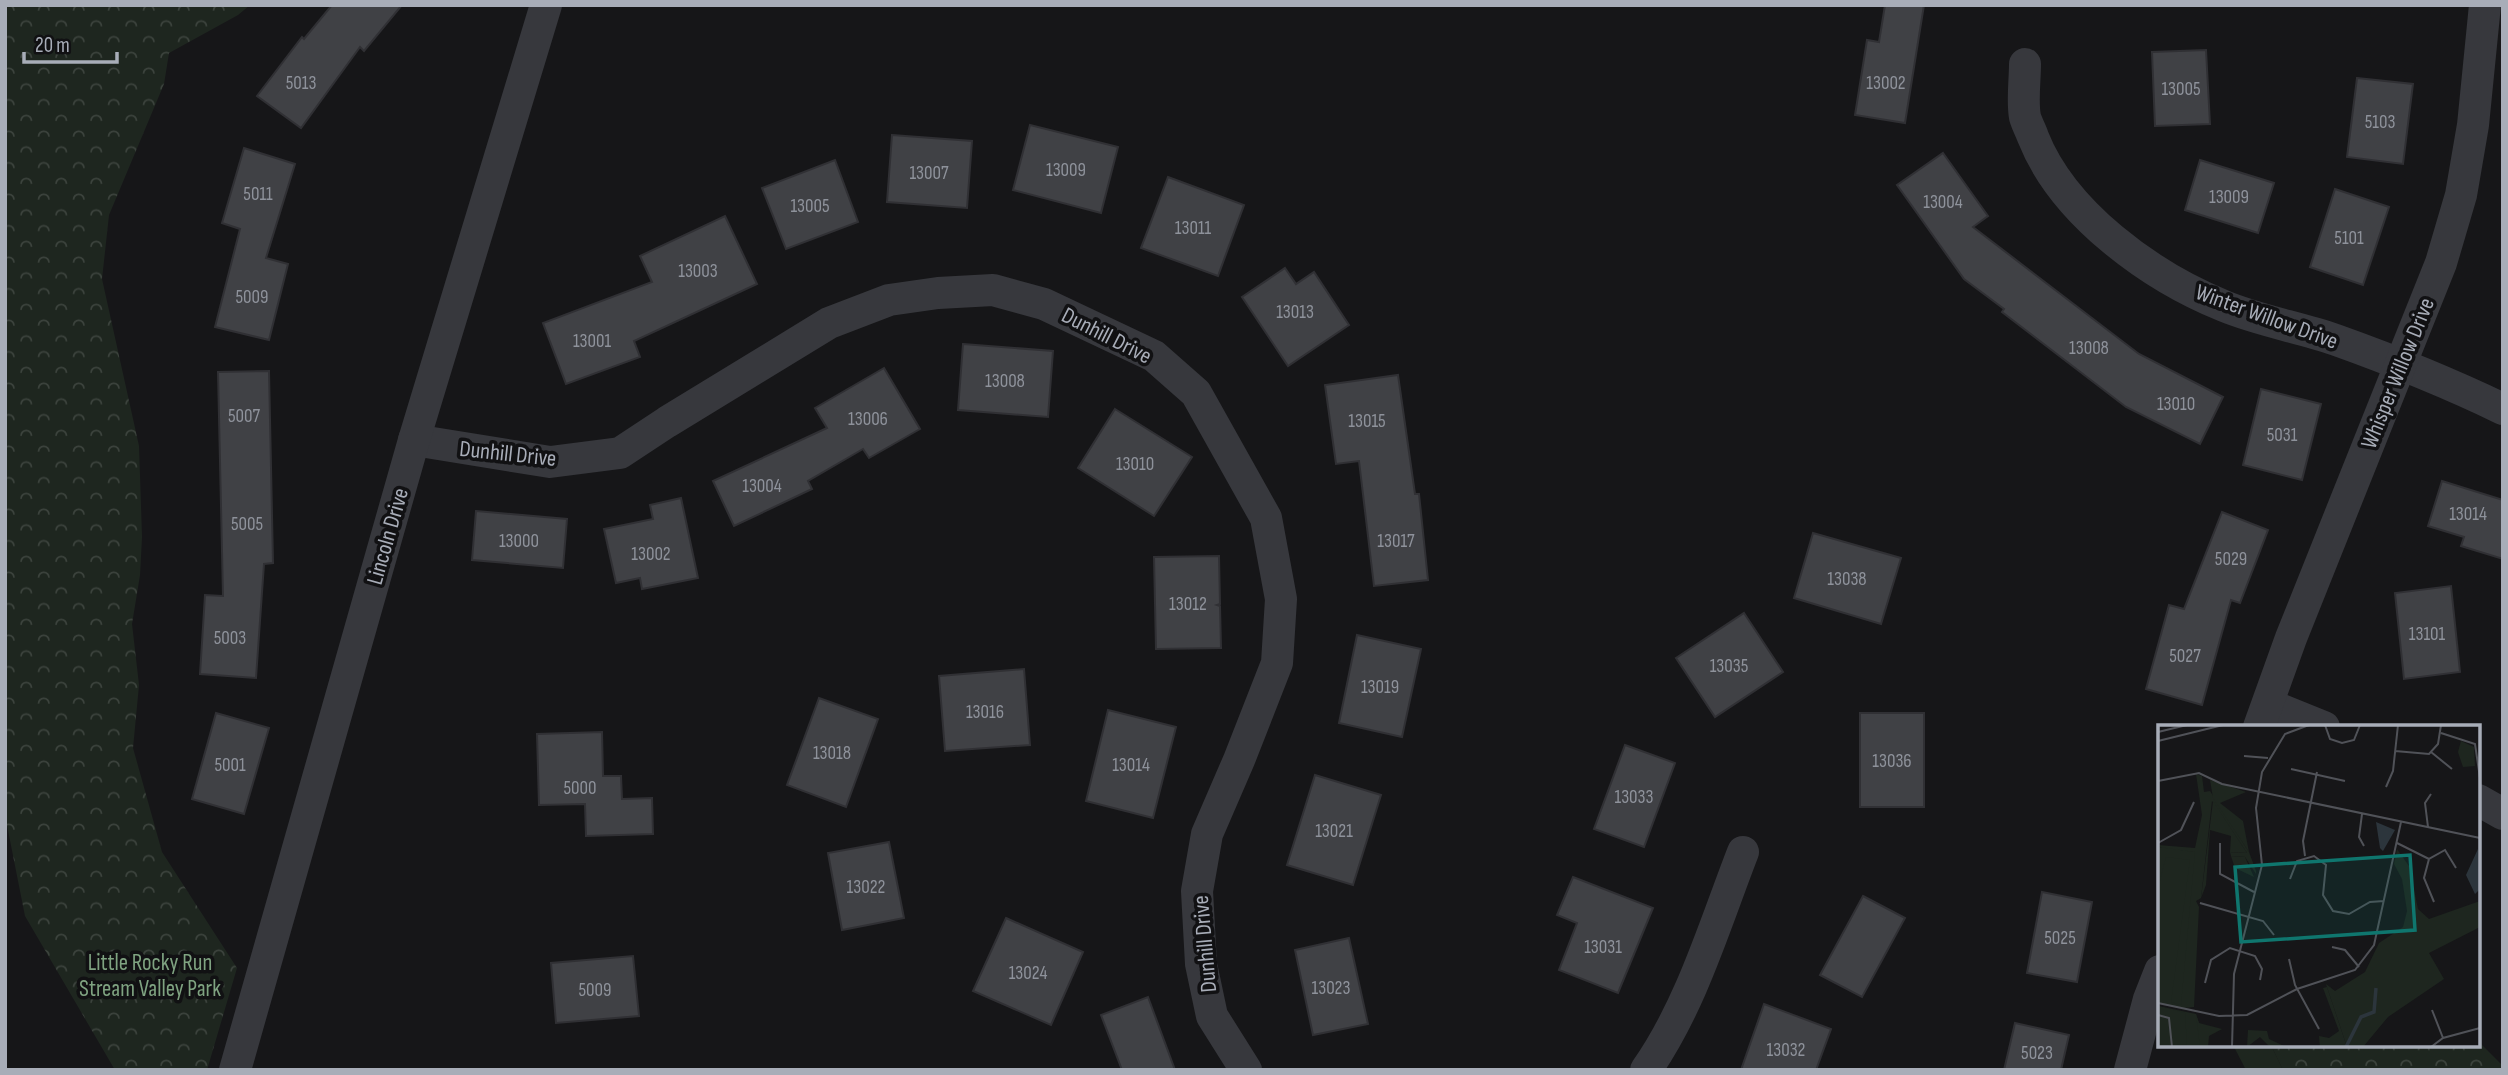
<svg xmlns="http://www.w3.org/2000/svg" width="2508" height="1075" viewBox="0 0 2508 1075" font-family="'Sofia Sans Condensed',sans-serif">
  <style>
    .green { fill: #1e261f }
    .forest { fill: url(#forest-crowns) }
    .building { fill: #404145; stroke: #303034; stroke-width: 2 }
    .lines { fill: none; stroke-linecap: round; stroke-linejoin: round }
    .minor { stroke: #37383d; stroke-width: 32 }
    .labels { text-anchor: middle; stroke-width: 7; stroke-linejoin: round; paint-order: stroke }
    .number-label { font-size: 19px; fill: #8e929b }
    .street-label { font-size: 23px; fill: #a8adb8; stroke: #111113 }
    .park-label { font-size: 23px; fill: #7fa381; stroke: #111113 }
    .inset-river { fill: none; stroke: #2c353c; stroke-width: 3.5 }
    .inset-road { fill: none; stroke: #505258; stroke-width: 2 }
    .view { fill: #0f766e; fill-opacity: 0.15; stroke: #0f766e; stroke-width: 3.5 }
    .inset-edge { fill: none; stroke: #a8adb8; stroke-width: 3.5 }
  </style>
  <defs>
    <pattern id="forest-crowns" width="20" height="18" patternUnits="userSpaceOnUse" patternTransform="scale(1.75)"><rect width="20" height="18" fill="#1e261f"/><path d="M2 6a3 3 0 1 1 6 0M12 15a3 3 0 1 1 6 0" fill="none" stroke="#3c433d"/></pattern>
  </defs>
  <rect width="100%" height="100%" fill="#161618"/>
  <path class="green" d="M2233 1045H2271L2283 1070H2246Z"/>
  <g class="forest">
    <path d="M5 5H250L238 15 169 53 164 84 109 215 102 279 139 446 142 537 140 575 132 624 139 685 133 748 162 852 237 968 207 1070H115L25 916 5 815Z"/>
    <path d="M2478 1041 2503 1066V1070H2283L2271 1045H2478Z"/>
  </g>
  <g class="building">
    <path d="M332 5H402L364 51 360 47 301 128 257 96 302 37 304 39Z"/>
    <path d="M1885 5H1924L1905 123 1855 115 1867 40 1879 42Z"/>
    <path d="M2206 50 2210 124 2155 126 2152 52Z"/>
    <path d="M2357 78 2413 84 2403 164 2347 157Z"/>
    <path d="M1030 125 1118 147 1101 213 1013 190Z"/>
    <path d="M892 135 972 141 967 208 887 202Z"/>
    <path d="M244 148 295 164 266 258 288 264 269 340 215 327 240 229 222 223Z"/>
    <path d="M1943 153 1988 216 1973 227 2139 354 2223 397 2200 444 2126 407 2002 312 2004 309 1964 279 1897 185Z"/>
    <path d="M835 160 858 222 786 249 762 188Z"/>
    <path d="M2200 160 2274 183 2258 233 2185 210Z"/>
    <path d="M1168 177 1244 205 1218 276 1141 248Z"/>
    <path d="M2335 189 2389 207 2363 285 2310 267Z"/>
    <path d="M725 216 757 284 634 341 640 357 566 384 543 323 652 282 640 256Z"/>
    <path d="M1285 268 1296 284 1314 272 1349 325 1288 366 1242 297Z"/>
    <path d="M963 344 1053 351 1048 417 958 410Z"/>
    <path d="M884 368 920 429 869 458 863 449 808 481 812 489 734 526 713 481 827 428 815 408Z"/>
    <path d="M269 371 273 563 264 564 256 678 200 674 205 595 223 596 218 372Z"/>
    <path d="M1398 375 1415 494H1419L1428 580 1374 586 1359 461 1336 464 1325 385Z"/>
    <path d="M2261 389 2321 404 2302 480 2243 465Z"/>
    <path d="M1115 409 1192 457 1154 516 1078 468Z"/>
    <path d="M2442 481 2503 500V559L2461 546 2464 537 2428 526Z"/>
    <path d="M681 498 698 578 642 589 640 578 616 583 604 529 653 519 650 505Z"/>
    <path d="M476 511 567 519 563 568 472 560Z"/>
    <path d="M2222 512 2268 530 2240 603 2231 600 2202 705 2146 689 2169 605 2184 609Z"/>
    <path d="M1813 533 1901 558 1881 624 1794 598Z"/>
    <path d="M1219 556 1220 604 1217 605 1220 606 1221 648 1156 649 1154 557Z"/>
    <path d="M2451 586 2460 672 2404 679 2395 593Z"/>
    <path d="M1744 613 1783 672 1715 717 1676 658Z"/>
    <path d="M1357 635 1421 649 1402 737 1339 723Z"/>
    <path d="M1024 669 1030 745 945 751 939 676Z"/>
    <path d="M819 698 878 719 846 807 787 785Z"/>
    <path d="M1108 710 1176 727 1153 818 1086 801Z"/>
    <path d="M216 713 269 728 244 814 192 799Z"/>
    <rect x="1860" y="713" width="64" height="94"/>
    <path d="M602 732 603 776H621L622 799 652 798 653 834 586 836 585 804 539 805 537 734Z"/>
    <path d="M1625 745 1675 763 1644 847 1594 829Z"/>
    <path d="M1315 775 1381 795 1353 885 1287 865Z"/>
    <path d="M889 842 904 918 842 930 828 853Z"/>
    <path d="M1573 877 1653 908 1618 993 1559 970 1577 923 1557 915Z"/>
    <path d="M2042 892 2092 902 2077 982 2027 973Z"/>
    <path d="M1863 896 1905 918 1862 997 1820 975Z"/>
    <path d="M1006 918 1083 952 1051 1025 973 991Z"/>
    <path d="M1349 938 1368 1024 1313 1035 1295 950Z"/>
    <path d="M633 956 639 1016 556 1023 551 963Z"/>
    <path d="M1148 997 1175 1070H1122L1101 1015Z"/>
    <path d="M1764 1004 1831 1029 1816 1070H1741Z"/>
    <path d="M2015 1023 2069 1035 2061 1070H2004Z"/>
  </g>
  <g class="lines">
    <g class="minor">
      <path d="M2025 64C2025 81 2022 101 2025 117 2027 124 2031 131 2033 137 2063 213 2150 276 2224 306 2260 321 2299 327 2336 340 2392 360 2449 383 2503 409"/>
      <path d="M414 440 550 462 620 453 667 422 829 323 889 300 938 293 993 290 1044 304 1154 356 1196 393 1266 518 1281 599 1277 663 1239 760 1207 834 1197 891 1201 964 1212 1016 1246 1070"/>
      <path d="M2269 705 2324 727"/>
      <path d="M2259 727 2291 638 2441 263 2461 195 2473 125 2485 5"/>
      <path d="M2478 800 2503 814"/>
      <path d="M235 1070 414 440 546 5"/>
      <path d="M1646 1070C1691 1006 1715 924 1743 852"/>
      <path d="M2130 1070 2149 999 2160 971"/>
    </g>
  </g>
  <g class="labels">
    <g class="number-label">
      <text x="301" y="89">5013</text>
      <text x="1886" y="89">13002</text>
      <text x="2181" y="95">13005</text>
      <text x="2380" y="128">5103</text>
      <text x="1066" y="176">13009</text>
      <text x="929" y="179">13007</text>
      <text x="258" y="200">5011</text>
      <text x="2229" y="203">13009</text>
      <text x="1943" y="208">13004</text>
      <text x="810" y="212">13005</text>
      <text x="1193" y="234">13011</text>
      <text x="2349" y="244">5101</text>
      <text x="698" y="277">13003</text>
      <text x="252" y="303">5009</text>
      <text x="1295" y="318">13013</text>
      <text x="592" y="347">13001</text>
      <text x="2089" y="354">13008</text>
      <text x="1005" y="387">13008</text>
      <text x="2176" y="410">13010</text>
      <text x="244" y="422">5007</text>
      <text x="868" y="425">13006</text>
      <text x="1367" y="427">13015</text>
      <text x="2282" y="441">5031</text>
      <text x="1135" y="470">13010</text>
      <text x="762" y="492">13004</text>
      <text x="2468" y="520">13014</text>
      <text x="247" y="530">5005</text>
      <text x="519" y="547">13000</text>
      <text x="1396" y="547">13017</text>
      <text x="651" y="560">13002</text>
      <text x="2231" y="565">5029</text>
      <text x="1847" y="585">13038</text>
      <text x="1188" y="610">13012</text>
      <text x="2427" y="640">13101</text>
      <text x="230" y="644">5003</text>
      <text x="2185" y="662">5027</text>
      <text x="1729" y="672">13035</text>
      <text x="1380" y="693">13019</text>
      <text x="985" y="718">13016</text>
      <text x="832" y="759">13018</text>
      <text x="1892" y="767">13036</text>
      <text x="230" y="771">5001</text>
      <text x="1131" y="771">13014</text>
      <text x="580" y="794">5000</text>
      <text x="1634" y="803">13033</text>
      <text x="1334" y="837">13021</text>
      <text x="866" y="893">13022</text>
      <text x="2060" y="944">5025</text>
      <text x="1603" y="953">13031</text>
      <text x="1028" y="979">13024</text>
      <text x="1331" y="994">13023</text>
      <text x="595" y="996">5009</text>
      <text x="1786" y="1056">13032</text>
      <text x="2037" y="1059">5023</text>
    </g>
    <g class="street-label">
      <text transform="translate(2267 316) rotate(20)" y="8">Winter Willow Drive</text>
      <text transform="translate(1107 335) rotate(27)" y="8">Dunhill Drive</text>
      <text transform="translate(2397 373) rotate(-68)" y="8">Whisper Willow Drive</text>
      <text transform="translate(508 453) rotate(6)" y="8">Dunhill Drive</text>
      <text transform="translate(387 536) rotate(-74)" y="8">Lincoln Drive</text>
      <text transform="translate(1204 944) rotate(-95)" y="8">Dunhill Drive</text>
    </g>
    <g class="park-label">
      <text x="150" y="970">Little Rocky Run<tspan x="150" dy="26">Stream Valley Park</tspan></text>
    </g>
  </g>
  <g transform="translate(2158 725)">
    <rect width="322" height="322" fill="#161618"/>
    <path d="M303 16 316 22 317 41 305 42 300 27ZM38 49 44 51 46 67 52 66 91 127 98 146V149L87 132 73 131 72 127 89 128 54 76 43 173 38 176 41 182 36 282 25 283 0 278V125L36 127 5 124 0 120 37 123 44 90ZM169 262 189 322H162L161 311 171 313 181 306 165 263ZM0 281 38 289 49 322H0ZM90 305 109 306 111 314 126 321 112 322 102 312 89 322Z" fill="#1e261f"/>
    <path d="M52 55 88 67 62 78 85 96 91 127 55 73ZM55 76 89 128 72 127 73 111 52 105 48 160 43 173ZM0 122 37 127 23 280 13 277 32 135 8 132 0 163ZM239 124 251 141 260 184 271 194 322 176V202L271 228 286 254 230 292 205 322H189L168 259 177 266 207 247 221 218 245 202 249 186 244 154 236 139ZM73 131 87 132 96 152 77 143ZM0 281 27 288 29 319 0 322ZM38 289 41 298 64 304 51 311 50 322H42Z" fill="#1e261f"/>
    <path d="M218 97 237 105 225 126 222 123ZM320 124 322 164 317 169 308 150Z" fill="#2c353c"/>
    <path class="inset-river" d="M188 322 203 292 216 287 218 263"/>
    <path class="inset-road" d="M167 0 172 14 184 18 196 15 202 0M0 7 29 0M283 8 317 19 322 53M0 16 65 0M237 26 271 29 280 19 283 0M273 27 294 44M86 31 110 33M133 44 187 56M0 56 41 48 64 59 322 113M228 62 235 46 240 0M204 89 201 112 206 121M270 102 267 78 273 69M0 118 23 105 36 77M62 118V149L96 167M239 118 271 134M147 131 145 116 159 47M132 154 139 136 156 131 168 140 165 170 175 186 191 189 212 177 226 176M276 177 266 153 271 134 287 125 298 143M42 178 105 196 116 210M174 222 187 225 201 242M131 234 137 260 161 304M47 258 53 235 72 223 97 231 104 244 102 255M0 278 61 291 89 290 139 264 197 245 216 220 243 97M274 285 285 313M0 290 11 293 14 322M74 322 76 249 104 140 98 83 104 47 127 9 151 0M273 322 285 313 322 303"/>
    <path class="view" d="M252 130 257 205 83 217 77 142Z"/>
    <rect width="322" height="322" class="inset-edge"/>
  </g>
  <rect width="2508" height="1075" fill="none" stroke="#a8adb8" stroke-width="14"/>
  <path d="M24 52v10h93v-10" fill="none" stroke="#a8adb8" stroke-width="3.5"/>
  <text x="35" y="52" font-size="21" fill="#a8adb8" stroke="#111113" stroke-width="5" paint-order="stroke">20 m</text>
</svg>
